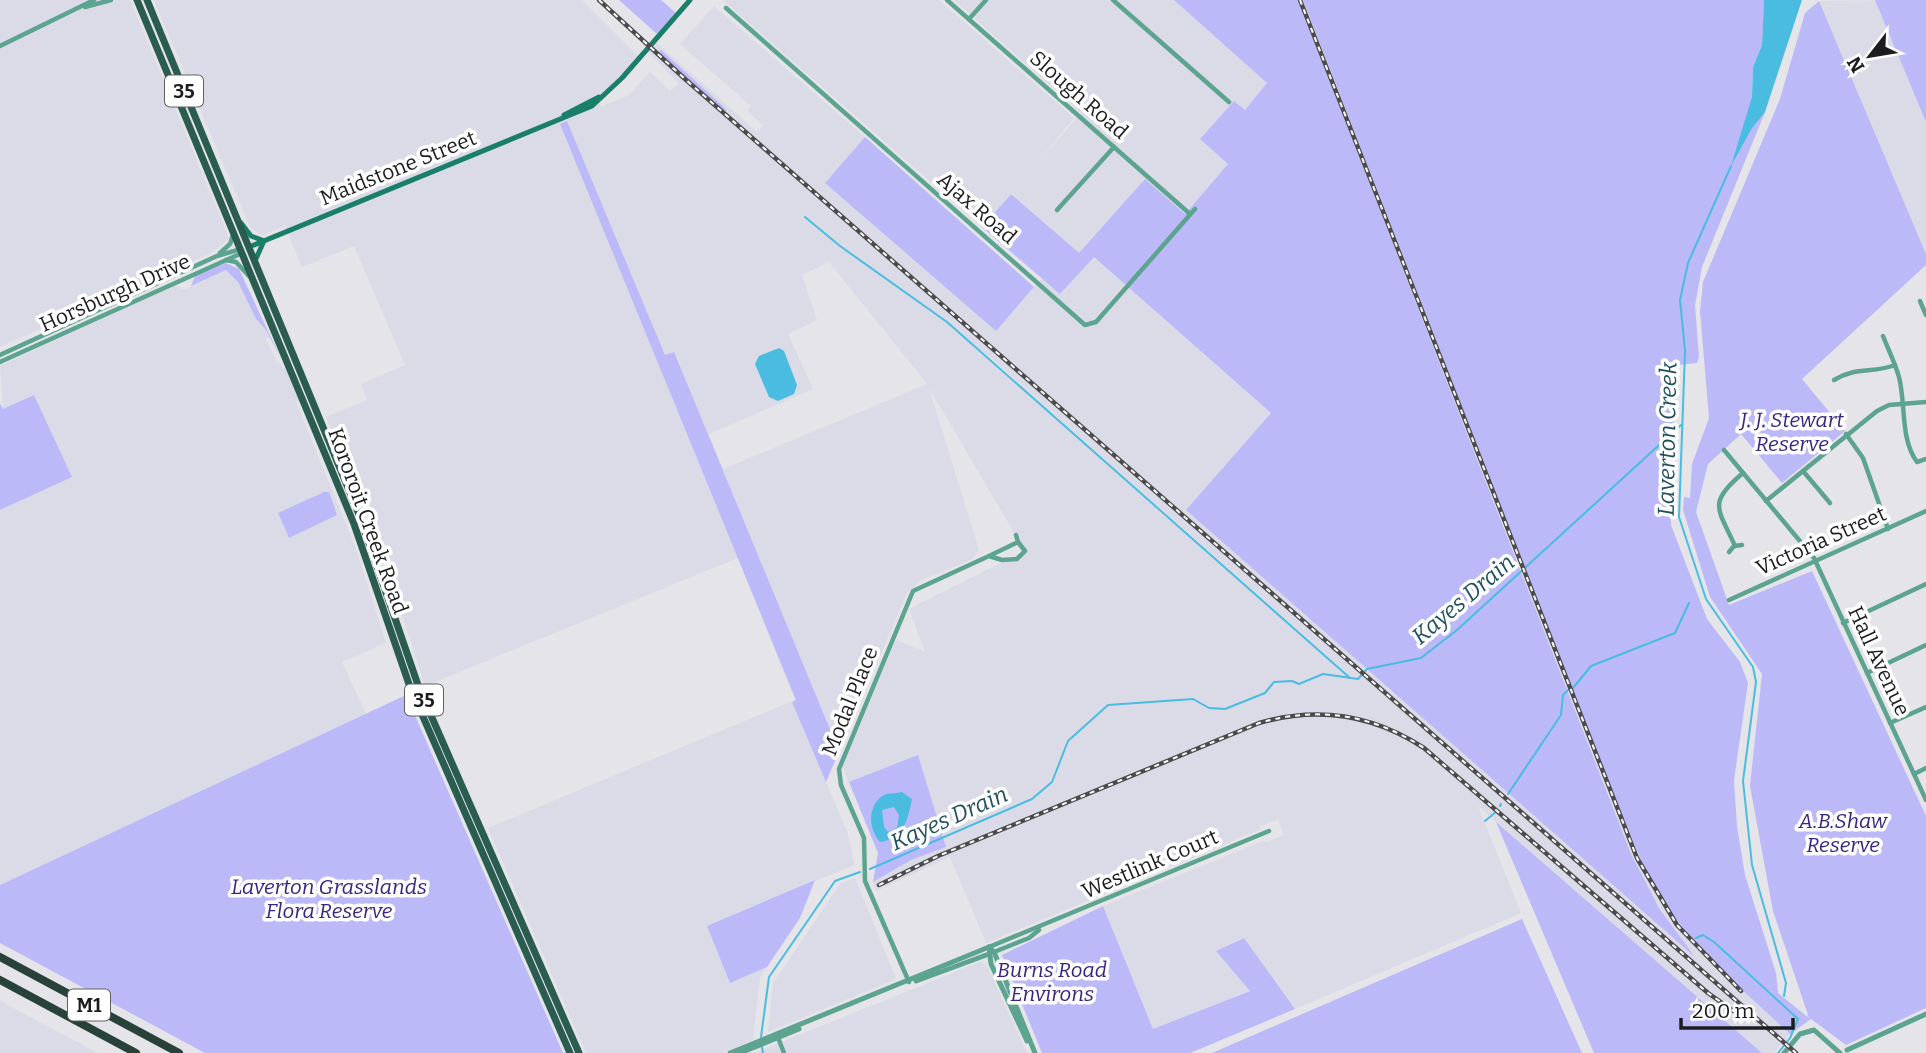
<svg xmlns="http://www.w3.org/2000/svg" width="1926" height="1053" viewBox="0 0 1926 1053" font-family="Bitter,serif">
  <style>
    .built { fill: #dbdbe8; fill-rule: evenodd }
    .green { fill: #bcb9f9 }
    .water { fill: #4abce0; fill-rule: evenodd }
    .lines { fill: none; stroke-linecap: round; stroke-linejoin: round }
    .stream { stroke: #4abce0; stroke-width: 2 }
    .minor { stroke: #5ca490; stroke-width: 4.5 }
    .tertiary { stroke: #5ca490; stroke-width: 5 }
    .secondary { stroke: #1a7f69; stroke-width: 5 }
    .primary { stroke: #2a5d50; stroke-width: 7 }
    .motorway { stroke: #28423a; stroke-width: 8 }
    .rail-casing { stroke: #4b4b4e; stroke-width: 4.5 }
    .rail { stroke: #fff; stroke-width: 2; stroke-dasharray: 5; stroke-linecap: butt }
    .labels { text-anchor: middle; stroke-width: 7; stroke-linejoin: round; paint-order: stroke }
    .shield { fill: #fff; stroke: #606062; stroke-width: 2 }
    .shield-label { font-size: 19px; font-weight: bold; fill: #1c1c1e }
    .street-label { font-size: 21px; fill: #1c1c1e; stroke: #fff }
    .park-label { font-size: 21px; font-style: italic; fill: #38257f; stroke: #fff }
    .water-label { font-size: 23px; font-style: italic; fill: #20505f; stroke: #fff }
  </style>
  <rect width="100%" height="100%" fill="#e4e4e9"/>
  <g class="built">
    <path d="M0 0H130L229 238 211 253 0 347Z"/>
    <path d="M154 0H582L641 59 599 102 601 107 629 95 650 72 670 91 679 84 648 52 656 42 757 132 763 125 747 111 751 106 680 44 714 6 865 137 826 182 996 330 1042 278 1061 294 1093 256 1271 413 1187 510 1691 953 1648 890 1631 854 1525 581V571L1650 879 1675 918 1699 948 1790 1034 1774 1053H1762L1478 806 1521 913 1295 1009 1243 938 1216 951 1251 990 1153 1030 1103 906 1263 841 1267 842 1284 835 1278 819 1261 826 1259 830 986 943 950 857 876 891 873 882 911 860 946 847 918 756 849 784 842 766 896 640 925 652 909 609 1025 551 929 388 979 550 971 560 921 580 907 593 826 782 848 834 854 865 707 926 730 982 767 967 760 977 753 1040 722 1053H586L488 828 795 700 738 558 425 686 378 540 326 417 367 400 361 384 405 365 354 246 302 267 285 226 262 235 251 229ZM829 262 927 384 723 469 709 434 813 389 788 334 817 320 802 275ZM974 346 992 359 1359 684 1260 599Z"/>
    <path d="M723 0H939L1074 118 1033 168 1081 113 954 0H1174L1268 83 1245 110 1234 101 1201 138 1229 164 1184 214 1145 179 1079 254 1011 193 982 227Z"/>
    <path d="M1298 0H1303L1312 22 1515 542 1520 564Z"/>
    <path d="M1926 0V254L1819 1Z"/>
    <path d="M226 270 236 279 258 322 266 330 269 337 266 339 276 360 288 373 300 400 296 402 355 546 386 643 342 662 366 714 0 885V510L72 476 3 409 0 366 175 285 184 290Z"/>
    <path d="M855 878 896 979 768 1032 773 983 840 884Z"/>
    <path d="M980 962 987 966 1027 1053H754Z"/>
    <path d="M0 1001 98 1053H0Z"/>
  </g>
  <g class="green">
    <path d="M619 0H661L676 13 657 34Z"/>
    <path d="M1174 0H1298L1631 854 1659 908 1695 957 1186 510 1271 413 1094 257 1060 294 982 227 1011 194 1079 253 1145 179 1185 214 1228 164 1200 139 1234 101 1245 110 1267 83Z"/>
    <path d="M1303 0H1764L1762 45 1753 67 1752 97 1765 112 1702 267 1695 305 1699 357 1697 363 1678 365 1670 505 1671 525 1707 619 1740 662 1748 683 1734 780 1737 826 1745 875 1776 973 1778 993 1809 1018 1773 911 1750 786 1762 674 1710 597 1683 510 1684 497 1690 498 1692 464 1709 418 1700 311 1703 282 1780 99 1805 13 1819 1 1926 254V265L1802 379 1845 431 1782 483 1741 434 1708 464 1696 512 1729 605 1812 571 1926 816V1008L1846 1045 1811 1019 1790 1034 1714 964 1675 918 1646 872 1609 783Z"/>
    <path d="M1875 0H1926V122Z"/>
    <path d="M661 50 726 109 725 111 658 53Z"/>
    <path d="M567 121 665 355 674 352 839 751 826 782 792 702 796 700 560 124Z"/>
    <path d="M865 137 1034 287 996 331 825 183Z"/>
    <path d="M226 263 239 269 281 359 266 330 256 319 238 282 226 270 191 286 195 276Z"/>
    <path d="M34 395 72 477 0 510V403L3 409Z"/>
    <path d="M324 492H329L337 515 289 538 278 513Z"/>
    <path d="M406 695 563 1053H205L0 943V885Z"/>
    <path d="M918 755 946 847 911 860 873 882 878 853 849 782Z"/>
    <path d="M1496 822 1762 1053H1594Z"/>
    <path d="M815 880 800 918 767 967 730 983 707 926Z"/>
    <path d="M1103 906 1153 1029 1250 991 1216 951 1244 938 1295 1009 1190 1053H1042L1002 955Z"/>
    <path d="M1522 919 1582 1053H1212Z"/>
  </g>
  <g class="water">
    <path d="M1764 0H1802L1765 112 1752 128 1731 166 1752 97 1753 67 1762 45Z"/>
    <path d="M779 348 784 351 797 385 794 394 778 401 769 397 755 364 759 356Z"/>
    <path d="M902 792 912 799C908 819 904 839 880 842 869 829 867 809 881 797 886 792 895 794 902 792ZM894 807 899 815 897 828 888 832 884 827 882 810Z"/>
  </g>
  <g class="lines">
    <g class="stream">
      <path d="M1731 166 1688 263 1680 300 1685 351 1679 517 1706 599 1753 667 1756 682 1743 781 1752 865 1786 983 1784 996"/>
      <path d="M805 217 840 246 947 322 1350 678"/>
      <path d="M1573 688 1591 666 1675 633 1689 603"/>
      <path d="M1508 794 1561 715 1563 695 1568 690"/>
      <path d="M1500 806 1501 804"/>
      <path d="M1485 821 1497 811"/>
      <path d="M870 869 1032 799 1052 782 1068 741 1108 705 1193 699 1209 708 1225 709 1265 693 1274 682 1292 681 1299 684 1323 674 1358 679 1367 669 1421 658 1457 630 1681 425"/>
      <path d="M1696 938 1703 935 1714 942 1798 1019 1790 1038 1778 1053"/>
      <path d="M761 1037 769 977 835 881 860 872"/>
      <path d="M762 1047 763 1053"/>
    </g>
    <g class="minor">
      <path d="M947 0 1190 214"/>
      <path d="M1113 0 1229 102"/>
      <path d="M85 7 111 0"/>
      <path d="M726 8 1085 325 1096 322 1195 209"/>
      <path d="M969 19 986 0"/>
      <path d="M0 46 94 0"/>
      <path d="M1057 210 1114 147"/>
      <path d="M220 253 230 244 233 235"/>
      <path d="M226 260 236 262 249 276"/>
      <path d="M1920 301 1926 315"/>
      <path d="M1883 336C1888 349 1895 363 1899 377 1906 404 1900 439 1917 462L1926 459"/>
      <path d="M0 355 217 256 241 249"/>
      <path d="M0 362 242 253"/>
      <path d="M1834 380C1857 366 1872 374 1895 365"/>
      <path d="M1846 434 1863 458 1888 529"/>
      <path d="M1724 450 1814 558 1926 800"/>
      <path d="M1803 471 1830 503"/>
      <path d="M1766 501 1877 411 1889 405 1926 402"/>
      <path d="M1016 535 1018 542"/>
      <path d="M1735 546C1718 508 1707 503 1743 473"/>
      <path d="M1729 552 1734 546 1742 545"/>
      <path d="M1729 600 1926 511"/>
      <path d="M1843 623 1926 584"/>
      <path d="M1867 673 1926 645"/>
      <path d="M1890 723 1926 707"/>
      <path d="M1914 774 1926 768"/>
      <path d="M989 947 1269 831"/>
      <path d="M994 952 1029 938 1039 930"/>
      <path d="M909 982 865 881 864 838 841 785 839 769 913 591 989 556 1002 560 1017 559 1025 551 1018 542 989 556"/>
      <path d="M777 1035 784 1053"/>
    </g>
    <g class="tertiary">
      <path d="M989 947 994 952 1035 1053"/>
      <path d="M989 947 991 964 1027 1041"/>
      <path d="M916 981 989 954"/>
      <path d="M1847 1050 1926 1014"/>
      <path d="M730 1053 989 947"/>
      <path d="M740 1053 799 1029"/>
      <path d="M1784 1053 1800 1034 1814 1030 1840 1053"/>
    </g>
    <g class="secondary">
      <path d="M564 115 599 97"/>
      <path d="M241 223 251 236 262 240"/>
      <path d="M249 247 592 106 622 78 690 0"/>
      <path d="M255 261 263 243"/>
    </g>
    <g class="primary">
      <path d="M137 0 354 524 410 687 570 1053"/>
      <path d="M147 0 360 517 419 688 579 1053"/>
    </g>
    <g class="motorway">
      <path d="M0 957 179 1053"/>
      <path d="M0 980 136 1053"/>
    </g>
    <defs>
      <g id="rail">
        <path d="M599 0 685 79 1796 1053"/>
        <path d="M1300 0 1637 858 1677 925 1741 991"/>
        <path d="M879 885 938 856 1259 723C1318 706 1372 714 1424 748L1708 993 1742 1017"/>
      </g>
    </defs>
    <use href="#rail" class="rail-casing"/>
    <use href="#rail" class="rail"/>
  </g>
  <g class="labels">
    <g class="shield">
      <rect x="165" y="75.5" width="38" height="31" rx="5"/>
      <rect x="405" y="684.5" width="38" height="31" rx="5"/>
      <rect x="68" y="989.5" width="42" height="31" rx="5"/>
    </g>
    <g class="shield-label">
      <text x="184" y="98">35</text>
      <text x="424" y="707">35</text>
      <text x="89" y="1012">M1</text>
    </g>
    <g class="street-label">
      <text transform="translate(1079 95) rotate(41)" y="7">Slough Road</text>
      <text transform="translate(398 168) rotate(-22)" y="7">Maidstone Street</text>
      <text transform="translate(977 208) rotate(41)" y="7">Ajax Road</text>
      <text transform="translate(115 293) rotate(-24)" y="7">Horsburgh Drive</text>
      <text transform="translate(368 521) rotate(70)" y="7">Kororoit Creek Road</text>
      <text transform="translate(1821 541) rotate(-24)" y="7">Victoria Street</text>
      <text transform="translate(1879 661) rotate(65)" y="7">Hall Avenue</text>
      <text transform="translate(850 701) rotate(-68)" y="7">Modal Place</text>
      <text transform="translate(1150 864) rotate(-23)" y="7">Westlink Court</text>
    </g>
    <g class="park-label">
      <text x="1792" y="427">J. J. Stewart<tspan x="1792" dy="24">Reserve</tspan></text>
      <text x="1843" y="828">A.B.Shaw<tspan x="1843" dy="24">Reserve</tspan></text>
      <text x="329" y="894">Laverton Grasslands<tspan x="329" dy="24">Flora Reserve</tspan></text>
      <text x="1052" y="977">Burns Road<tspan x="1052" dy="24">Environs</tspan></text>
    </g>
    <g class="water-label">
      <text transform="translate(1667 439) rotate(-89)" y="8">Laverton Creek</text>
      <text transform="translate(1463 599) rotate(-40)" y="8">Kayes Drain</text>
      <text transform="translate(949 818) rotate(-24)" y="8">Kayes Drain</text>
    </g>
  </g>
  <g transform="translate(1870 56) rotate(239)" stroke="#ffffff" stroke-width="5" paint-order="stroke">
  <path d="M0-5L12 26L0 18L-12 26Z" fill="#1c1c1e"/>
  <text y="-10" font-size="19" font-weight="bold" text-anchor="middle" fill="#1c1c1e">N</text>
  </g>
  <path d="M1681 1018v10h112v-10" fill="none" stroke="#1c1c1e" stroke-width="3.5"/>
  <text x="1692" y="1018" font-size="21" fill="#1c1c1e" stroke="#ffffff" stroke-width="5" paint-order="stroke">200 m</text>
</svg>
